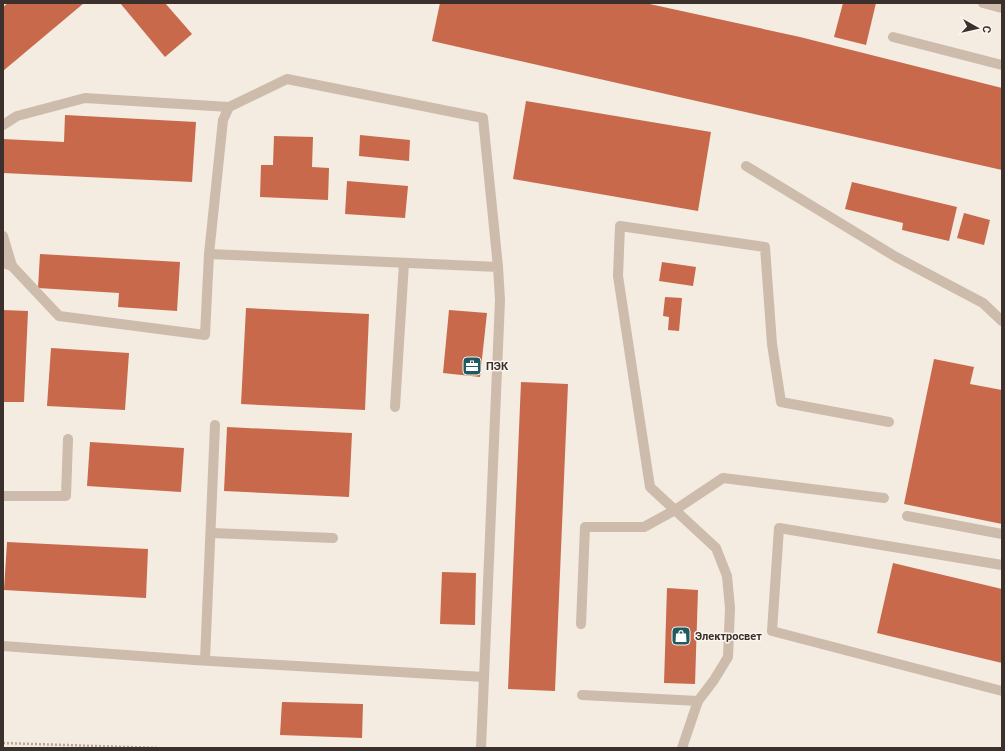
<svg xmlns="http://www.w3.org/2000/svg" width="1005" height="751" viewBox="0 0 1005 751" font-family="Roboto,sans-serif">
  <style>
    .building { fill: #c8694b }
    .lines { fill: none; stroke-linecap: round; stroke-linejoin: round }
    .path { stroke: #b9a596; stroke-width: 2.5; stroke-dasharray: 2 2; stroke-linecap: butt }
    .minor { stroke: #cdbbac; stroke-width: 10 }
    .labels { text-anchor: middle; stroke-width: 3; stroke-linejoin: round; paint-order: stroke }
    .poi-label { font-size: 11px; font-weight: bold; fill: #3b302b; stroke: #fbf5ee; text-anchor: start }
  </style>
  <rect width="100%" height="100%" fill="#f4ebe1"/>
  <g class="building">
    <path d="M8 3H84L3 71V7Z"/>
    <path d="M120 3H165L192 34 165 57Z"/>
    <path d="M440 3H645L800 37 1002 88V170L432 41Z"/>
    <path d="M843 3H876L866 45 834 37Z"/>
    <path d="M526 101 711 132 698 211 513 179Z"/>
    <path d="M65 115 196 122 192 182 3 173V139L64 142Z"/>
    <path d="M360 135 410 140 409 161 359 156Z"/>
    <path d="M274 136 313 137 312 167 329 168 328 200 260 197 261 165H273Z"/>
    <path d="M347 181 408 186 405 218 345 214Z"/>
    <path d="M852 182 957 207 949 241 902 230 903 223 845 209Z"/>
    <path d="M964 213 990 220 984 245 957 238Z"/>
    <path d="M40 254 180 262 177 311 118 307 119 293 38 288Z"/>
    <path d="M662 262 696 267 693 286 659 281Z"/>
    <path d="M665 297 682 298 679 331 668 330 669 317 663 316Z"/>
    <path d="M246 308 369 314 365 410 241 404Z"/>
    <path d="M3 310 28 311 24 402H3Z"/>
    <path d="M449 310 487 313 480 377 443 373Z"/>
    <path d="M51 348 129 353 125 410 47 406Z"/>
    <path d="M934 359 974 367 970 384 1002 390V524L904 504Z"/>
    <path d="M521 382 568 384 555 691 508 689Z"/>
    <path d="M227 427 352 433 349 497 224 491Z"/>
    <path d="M90 442 184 448 181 492 87 486Z"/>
    <path d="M7 542 148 549 146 598 4 590Z"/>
    <path d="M893 563 1002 589V663L877 633Z"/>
    <path d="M442 572 476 573 475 625 440 624Z"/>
    <path d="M667 588 698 590 695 684 664 683Z"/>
    <path d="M282 702 363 704 362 738 280 735Z"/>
  </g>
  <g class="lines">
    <path class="path" d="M3 743 159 748"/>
    <g class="minor">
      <path d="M983 3 1002 8"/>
      <path d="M893 37 1002 65"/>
      <path d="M3 125 17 116 85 98 229 107"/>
      <path d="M746 166 896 257 983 303 1002 321"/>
      <path d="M3 236 12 266"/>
      <path d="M209 254 498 267 500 300 481 748"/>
      <path d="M3 263 12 266 59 316 205 335 209 254 223 120 229 107 287 79 483 118 498 267"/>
      <path d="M395 407 404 263"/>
      <path d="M3 496H66L68 439"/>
      <path d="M907 516 1002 534"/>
      <path d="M211 533 333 538"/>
      <path d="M1002 565 779 528 772 631 1002 691"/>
      <path d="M581 624 585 527H644L675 510 723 478 884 498"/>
      <path d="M3 646 194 660 484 677"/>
      <path d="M205 660 215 425"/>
      <path d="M582 695 698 701 682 748"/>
      <path d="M698 701 714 680 728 657 730 608 727 576 716 548 650 487 618 276 620 226 765 247 772 344 781 402 889 422"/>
    </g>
  </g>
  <defs>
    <symbol id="office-square" viewBox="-11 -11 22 22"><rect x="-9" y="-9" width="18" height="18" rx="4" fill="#1f5a5e" stroke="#fbf5ee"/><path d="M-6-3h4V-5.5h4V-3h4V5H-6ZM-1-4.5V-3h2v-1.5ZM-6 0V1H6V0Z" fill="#fff"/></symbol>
    <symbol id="shop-square" viewBox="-11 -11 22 22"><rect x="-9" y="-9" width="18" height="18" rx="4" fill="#1f5a5e" stroke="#fbf5ee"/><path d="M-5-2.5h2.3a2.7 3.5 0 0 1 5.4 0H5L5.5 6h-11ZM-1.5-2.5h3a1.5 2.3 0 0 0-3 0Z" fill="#fff"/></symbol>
  </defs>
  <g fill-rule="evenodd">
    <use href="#office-square" x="461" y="355" width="22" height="22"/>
    <use href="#shop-square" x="670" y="625" width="22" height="22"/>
  </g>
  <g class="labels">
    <g class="poi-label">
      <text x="486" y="370">ПЭК</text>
      <text x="695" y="640">Электросвет</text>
    </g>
  </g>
  <rect width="1005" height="751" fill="none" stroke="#3b302b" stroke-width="8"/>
  <g transform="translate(977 28) rotate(98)" stroke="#fbf5ee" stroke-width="3" paint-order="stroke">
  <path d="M0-3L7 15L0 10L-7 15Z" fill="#3b302b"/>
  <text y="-6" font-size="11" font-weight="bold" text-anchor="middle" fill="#3b302b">С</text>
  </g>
</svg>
